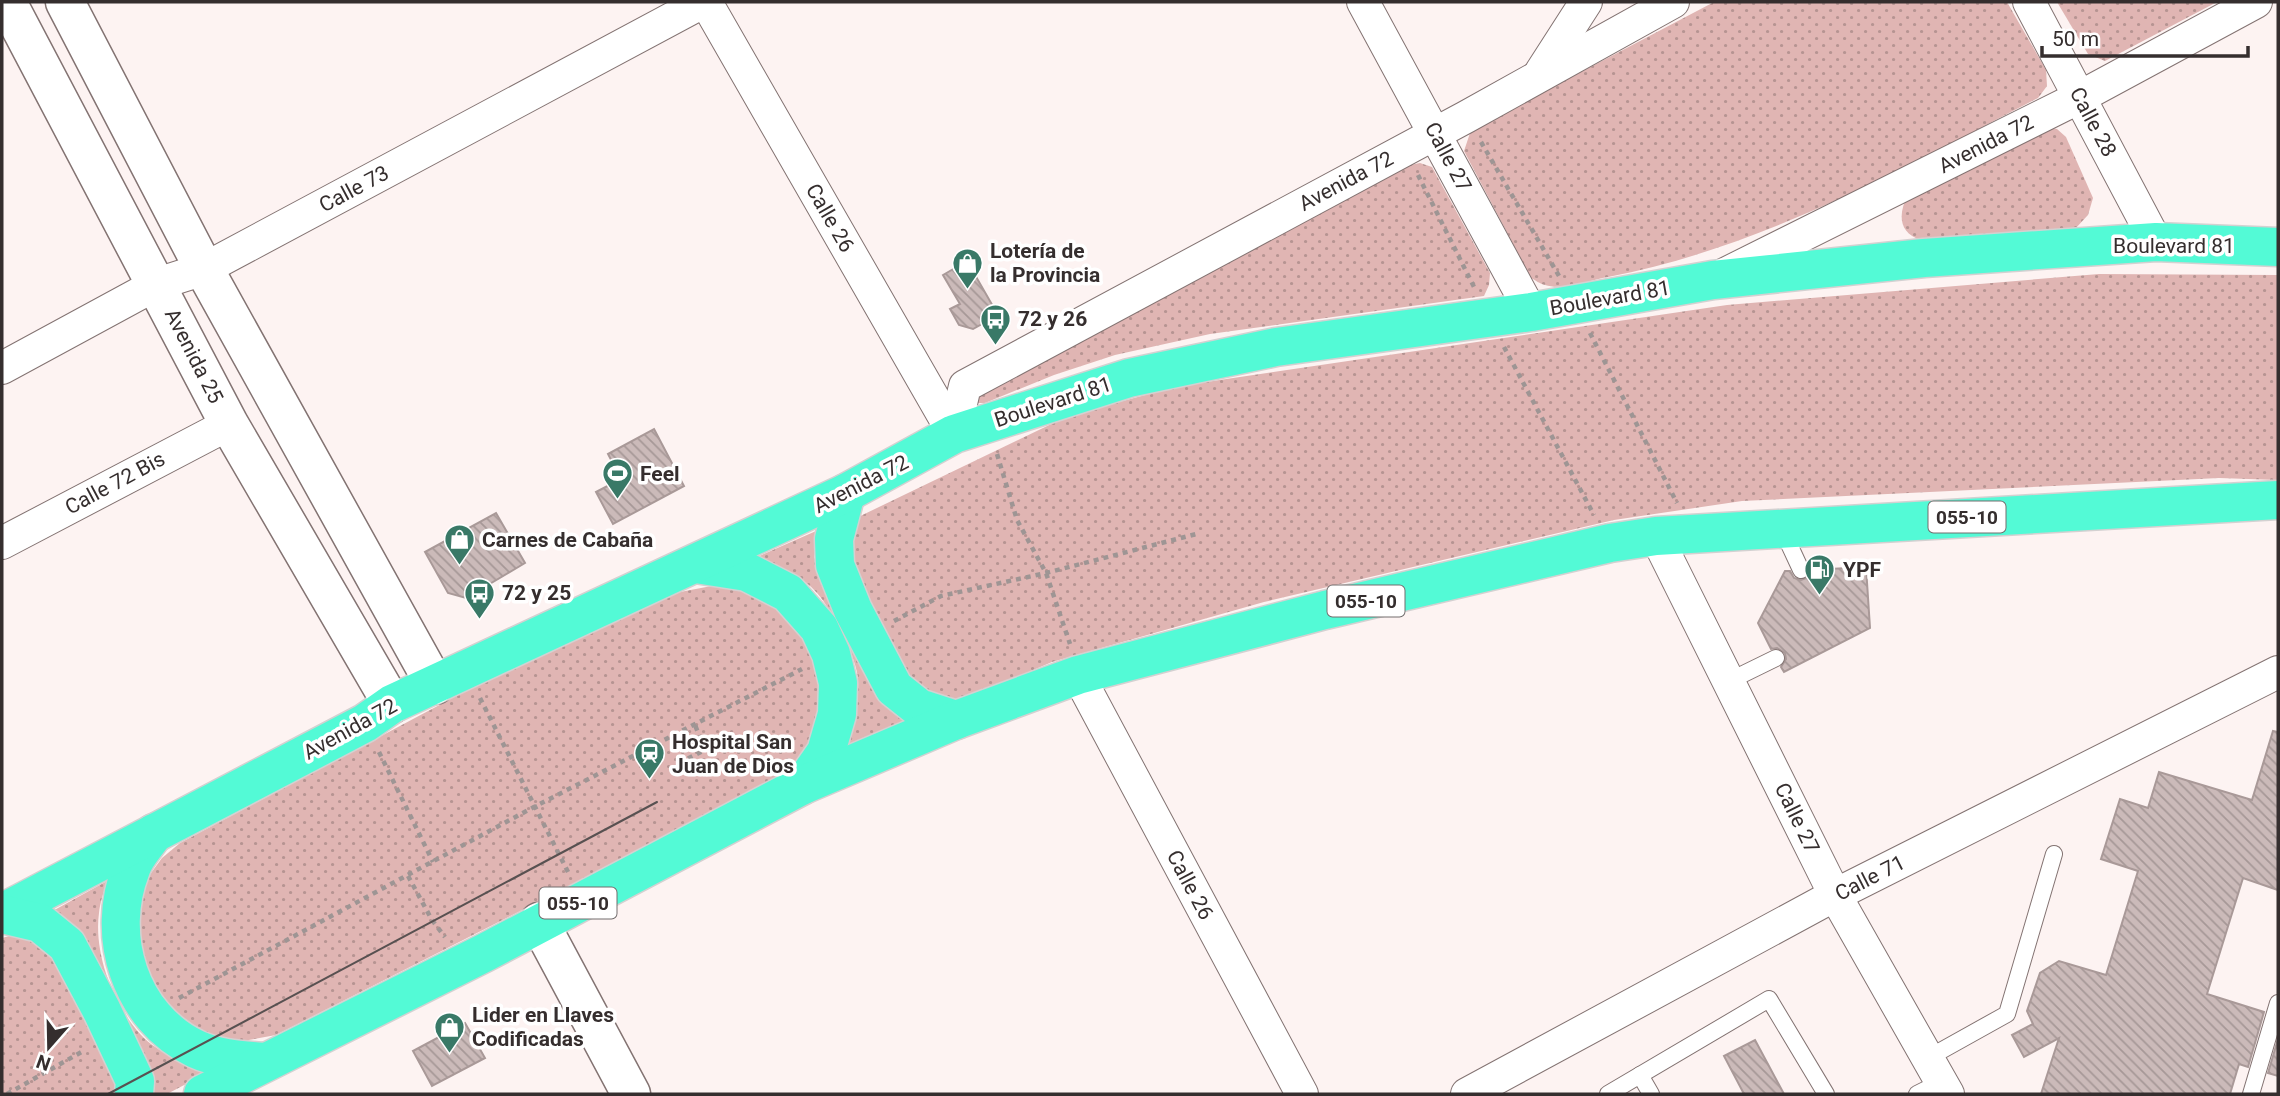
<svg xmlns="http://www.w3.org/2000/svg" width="2280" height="1096" viewBox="0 0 2280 1096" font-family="Roboto,sans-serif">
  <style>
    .grass { fill: url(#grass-dots) }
    .building { fill: url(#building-back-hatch); stroke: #a99998; stroke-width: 2 }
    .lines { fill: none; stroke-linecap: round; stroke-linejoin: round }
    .service-casing { stroke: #837372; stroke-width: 18 }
    .minor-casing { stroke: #837372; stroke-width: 34 }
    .tertiary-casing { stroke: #837372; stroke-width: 41 }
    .secondary-casing { stroke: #837372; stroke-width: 41 }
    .trunk-casing { stroke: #d3d1d1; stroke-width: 41 }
    .path { stroke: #9e9594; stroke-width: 4.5; stroke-dasharray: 5 5; stroke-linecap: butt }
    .service { stroke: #fff; stroke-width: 16 }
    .minor { stroke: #fff; stroke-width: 32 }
    .tertiary { stroke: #fff; stroke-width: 38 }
    .secondary { stroke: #fff; stroke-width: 38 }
    .trunk { stroke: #53fad6; stroke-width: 38 }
    .tram { stroke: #585151; stroke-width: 2 }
    .labels { text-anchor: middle; stroke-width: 7; stroke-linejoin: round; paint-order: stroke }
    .shield { fill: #fff; stroke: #726d6d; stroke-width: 2 }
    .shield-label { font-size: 19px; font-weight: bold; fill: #352e2e }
    .street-label { font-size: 21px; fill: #352e2e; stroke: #fff }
    .poi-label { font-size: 21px; font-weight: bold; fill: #352e2e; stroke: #fff; text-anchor: start }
  </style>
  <defs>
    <pattern id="grass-dots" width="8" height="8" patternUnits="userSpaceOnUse" patternTransform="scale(1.75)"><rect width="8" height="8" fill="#e0b5b3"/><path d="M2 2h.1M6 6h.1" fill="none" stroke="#b69492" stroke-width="1.8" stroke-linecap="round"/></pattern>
    <pattern id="building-back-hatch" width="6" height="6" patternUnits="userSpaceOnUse" patternTransform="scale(1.75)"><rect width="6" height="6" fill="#cbbab9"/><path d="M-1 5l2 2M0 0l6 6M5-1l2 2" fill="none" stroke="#a69897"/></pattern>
  </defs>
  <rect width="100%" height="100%" fill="#fdf3f2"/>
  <g class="grass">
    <path d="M1714 2H2007L2046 70 2047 86 2038 98C1899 170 1764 247 1608 277 1590 280 1563 291 1545 285 1540 284 1535 280 1531 278L1464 151 1471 130Z"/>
    <path d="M2057 2H2217L2105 61 2088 54Z"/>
    <path d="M2040 126 2057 129 2066 137 2093 198 2088 215 2074 230 1921 240C1898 233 1898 213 1908 195Z"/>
    <path d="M1420 163 1432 167 1490 273 1489 285 1484 296 1210 334 1115 355 1054 375 985 403H977L976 391 1405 166Z"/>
    <path d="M2099 274 2278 275V480L2219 478 1742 501 1614 520 1264 602 1052 662 949 706 912 691 840 550 852 520 1070 415 1179 386 1727 305Z"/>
    <path d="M816 531 814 557 826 585 910 720 847 750C853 727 859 704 858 680 858 660 831 608 817 593 801 575 779 566 757 557Z"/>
    <path d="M722 584 766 597 791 616 820 667 824 700 813 736 798 760 769 785 276 1035 243 1041 217 1038 185 1024 153 992 134 916 148 877 162 858 180 843 492 677 680 592Z"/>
    <path d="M107 881C104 892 100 902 99 913 93 956 117 1017 151 1044 169 1057 188 1065 209 1072L167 1094H149L49 913Z"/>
    <path d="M20 933 53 951 122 1094H2V938Z"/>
  </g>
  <g class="building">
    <path d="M967 261 998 315 973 329 959 325 950 309 960 304 943 275Z"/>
    <path d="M654 429 684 486 613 524 596 492 621 479 608 454Z"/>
    <path d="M496 513 525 563 466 598 448 593 425 552Z"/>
    <path d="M1866 567 1870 628 1784 672 1781 667 1786 659 1785 653 1777 648 1771 649 1758 623 1785 571H1790L1794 578 1801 580 1809 577 1811 570Z"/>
    <path d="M2273 731 2278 732V890L2243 878 2207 994 2264 1012 2248 1067 2239 1064 2230 1094H2041L2059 1038 2024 1057 2012 1035 2033 1024 2027 1011 2040 973 2059 961 2106 975 2138 871 2101 859 2120 799 2148 808 2159 772 2252 800Z"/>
    <path d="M465 1023 485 1058 432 1086 413 1051Z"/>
    <path d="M2278 1039V1076L2268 1073Z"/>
    <path d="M1755 1040 1784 1094H1744L1724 1056Z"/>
  </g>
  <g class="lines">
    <defs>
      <g id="service">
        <path d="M1782 529 1801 570"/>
        <path d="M1729 681 1776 658"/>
        <path d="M1928 1058 2007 1014 2054 854"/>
        <path d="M1640 1075 1651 1094"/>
        <path d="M1608 1094 1769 999 1826 1094"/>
        <path d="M1917 1094 1941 1082"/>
        <path d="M2251 1094 2278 1003"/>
      </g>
      <g id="minor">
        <path d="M706 2 954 434"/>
        <path d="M1363 2 1531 312"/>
        <path d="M2029 2 2156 242"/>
        <path d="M1541 72 1586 2"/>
        <path d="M1723 275 2080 97 2256 2"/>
        <path d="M2 368 157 284 204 269 703 2"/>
        <path d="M954 434 965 386 1466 117 1673 2"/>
        <path d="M1656 536 1835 895 1948 1094"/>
        <path d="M2 543 229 424"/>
        <path d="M1078 675 1302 1094"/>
        <path d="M1467 1094 1835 895 2278 672"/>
      </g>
      <path id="tertiary" d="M539 922 631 1094"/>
      <g id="secondary">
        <path d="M7 2 229 424 392 704"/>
        <path d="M65 2 204 269 435 685"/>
      </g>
      <g id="trunk">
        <path d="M846 493 834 539 835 565 853 610 894 688 919 708 956 720"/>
        <path d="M696 564 747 572 788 593 819 628 831 654 838 683 837 714 826 752 803 785"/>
        <path d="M154 833C147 844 135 856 131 869 105 935 129 1017 196 1049 218 1059 241 1060 264 1062"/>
        <path d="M2 913 365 723 392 704 846 493 954 434 1129 378 1276 347 1531 312 1713 280 1924 258 2156 242 2278 247"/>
        <path d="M2 914 40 923 67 945 102 1011 135 1081 134 1094"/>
        <path d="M203 1094 484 953 803 785 956 720 1078 675 1325 610 1610 543 1656 536 2278 500"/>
      </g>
    </defs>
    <use href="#service" class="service-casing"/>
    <use href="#minor" class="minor-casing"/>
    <use href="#tertiary" class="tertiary-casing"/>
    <use href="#secondary" class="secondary-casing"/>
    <use href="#trunk" class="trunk-casing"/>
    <g class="path">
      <path d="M1481 142 1559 276"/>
      <path d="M1418 175 1475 289"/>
      <path d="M1590 333 1677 503"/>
      <path d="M1504 347 1594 515"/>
      <path d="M997 454 1017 520 1046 573 1070 644"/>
      <path d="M894 621 941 596 1046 573 1200 533"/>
      <path d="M480 698 568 872"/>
      <path d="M379 752 433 862"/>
      <path d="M685 765 683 761 705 750 695 725"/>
      <path d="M408 876 432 920 445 937"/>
      <path d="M179 998 534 807 802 669"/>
      <path d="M7 1094 85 1050"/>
    </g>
    <use href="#service" class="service"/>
    <use href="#minor" class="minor"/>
    <use href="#tertiary" class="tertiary"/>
    <use href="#secondary" class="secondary"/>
    <use href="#trunk" class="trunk"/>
    <path class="tram" d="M108 1094 657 802"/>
  </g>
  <defs>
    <symbol id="shop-pin" viewBox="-11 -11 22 30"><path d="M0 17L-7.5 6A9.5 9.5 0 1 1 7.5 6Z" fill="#397967" stroke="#fff"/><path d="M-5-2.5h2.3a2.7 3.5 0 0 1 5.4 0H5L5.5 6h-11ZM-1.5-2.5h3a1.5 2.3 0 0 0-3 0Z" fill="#fff"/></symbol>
    <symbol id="bus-pin" viewBox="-11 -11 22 30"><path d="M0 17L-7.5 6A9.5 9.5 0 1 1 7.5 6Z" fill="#397967" stroke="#fff"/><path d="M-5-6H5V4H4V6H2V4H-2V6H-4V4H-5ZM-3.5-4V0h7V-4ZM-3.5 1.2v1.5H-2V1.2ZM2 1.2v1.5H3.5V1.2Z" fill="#fff"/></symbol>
    <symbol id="stadium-pin" viewBox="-11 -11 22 30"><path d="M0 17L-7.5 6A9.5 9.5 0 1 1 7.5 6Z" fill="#397967" stroke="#fff"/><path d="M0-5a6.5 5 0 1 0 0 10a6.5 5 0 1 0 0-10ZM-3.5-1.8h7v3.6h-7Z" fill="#fff"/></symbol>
    <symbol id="fuel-pin" viewBox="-11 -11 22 30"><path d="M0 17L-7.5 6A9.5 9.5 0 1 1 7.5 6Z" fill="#397967" stroke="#fff"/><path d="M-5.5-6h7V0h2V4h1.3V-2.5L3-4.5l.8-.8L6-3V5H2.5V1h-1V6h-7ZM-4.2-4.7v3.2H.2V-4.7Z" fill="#fff"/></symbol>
    <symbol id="station-pin" viewBox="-11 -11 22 30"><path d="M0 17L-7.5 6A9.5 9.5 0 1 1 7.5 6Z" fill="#397967" stroke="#fff"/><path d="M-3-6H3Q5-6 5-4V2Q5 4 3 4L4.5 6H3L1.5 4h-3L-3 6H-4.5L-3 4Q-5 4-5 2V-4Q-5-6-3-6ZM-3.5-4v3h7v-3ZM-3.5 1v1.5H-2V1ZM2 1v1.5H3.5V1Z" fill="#fff"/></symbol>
  </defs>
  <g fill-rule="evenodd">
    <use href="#shop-pin" x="950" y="246" width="35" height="47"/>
    <use href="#bus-pin" x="978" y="302" width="35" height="47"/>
    <use href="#stadium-pin" x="600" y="456" width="35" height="47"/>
    <use href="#shop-pin" x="442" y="522" width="35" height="47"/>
    <use href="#fuel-pin" x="1802" y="552" width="35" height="47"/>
    <use href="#bus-pin" x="462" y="576" width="35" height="47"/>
    <use href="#station-pin" x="632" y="736" width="35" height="47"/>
    <use href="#shop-pin" x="432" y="1010" width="35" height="47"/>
  </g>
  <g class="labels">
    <g class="shield">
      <rect x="1928.5" y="501.5" width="77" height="31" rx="5"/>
      <rect x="1327.5" y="585.5" width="77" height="31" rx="5"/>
      <rect x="539.5" y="887.5" width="77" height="31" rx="5"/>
    </g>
    <g class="shield-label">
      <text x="1967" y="524">055-10</text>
      <text x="1366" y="608">055-10</text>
      <text x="578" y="910">055-10</text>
    </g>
    <g class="street-label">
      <text transform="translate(2093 122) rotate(62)" y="7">Calle 28</text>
      <text transform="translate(1986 144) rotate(-27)" y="7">Avenida 72</text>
      <text transform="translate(1448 157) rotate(62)" y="7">Calle 27</text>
      <text transform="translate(1346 181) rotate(-28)" y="7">Avenida 72</text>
      <text transform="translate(354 189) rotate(-28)" y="7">Calle 73</text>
      <text transform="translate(830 218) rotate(60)" y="7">Calle 26</text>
      <text x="2174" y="253">Boulevard 81</text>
      <text transform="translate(1610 298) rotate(-10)" y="7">Boulevard 81</text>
      <text transform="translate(194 356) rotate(63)" y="7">Avenida 25</text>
      <text transform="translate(1053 402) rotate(-18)" y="7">Boulevard 81</text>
      <text transform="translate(115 483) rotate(-28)" y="7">Calle 72 Bis</text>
      <text transform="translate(861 484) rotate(-27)" y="7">Avenida 72</text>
      <text transform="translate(350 729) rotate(-29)" y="7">Avenida 72</text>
      <text transform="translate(1797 818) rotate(64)" y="7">Calle 27</text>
      <text transform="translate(1870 878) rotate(-27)" y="7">Calle 71</text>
      <text transform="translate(1190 885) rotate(62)" y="7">Calle 26</text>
    </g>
    <g class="poi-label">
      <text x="990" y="258">Lotería de<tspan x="990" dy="24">la Provincia</tspan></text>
      <text x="1018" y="326">72 y 26</text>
      <text x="640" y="481">Feel</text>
      <text x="482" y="547">Carnes de Cabaña</text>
      <text x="1843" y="577">YPF</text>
      <text x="502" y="600">72 y 25</text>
      <text x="672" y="749">Hospital San<tspan x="672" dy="24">Juan de Dios</tspan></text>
      <text x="472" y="1022">Lider en Llaves<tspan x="472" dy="24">Codificadas</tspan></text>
    </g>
  </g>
  <rect width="2280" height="1096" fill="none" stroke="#352e2e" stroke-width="7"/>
  <g transform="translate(49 1047) rotate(200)" stroke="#ffffff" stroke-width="5" paint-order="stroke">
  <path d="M0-5L12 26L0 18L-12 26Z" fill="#352e2e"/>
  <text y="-10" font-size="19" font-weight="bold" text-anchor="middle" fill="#352e2e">N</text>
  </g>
  <path d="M2042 46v10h206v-10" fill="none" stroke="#352e2e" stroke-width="3.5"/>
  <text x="2052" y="46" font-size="21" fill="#352e2e" stroke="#ffffff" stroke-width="5" paint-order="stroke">50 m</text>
</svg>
